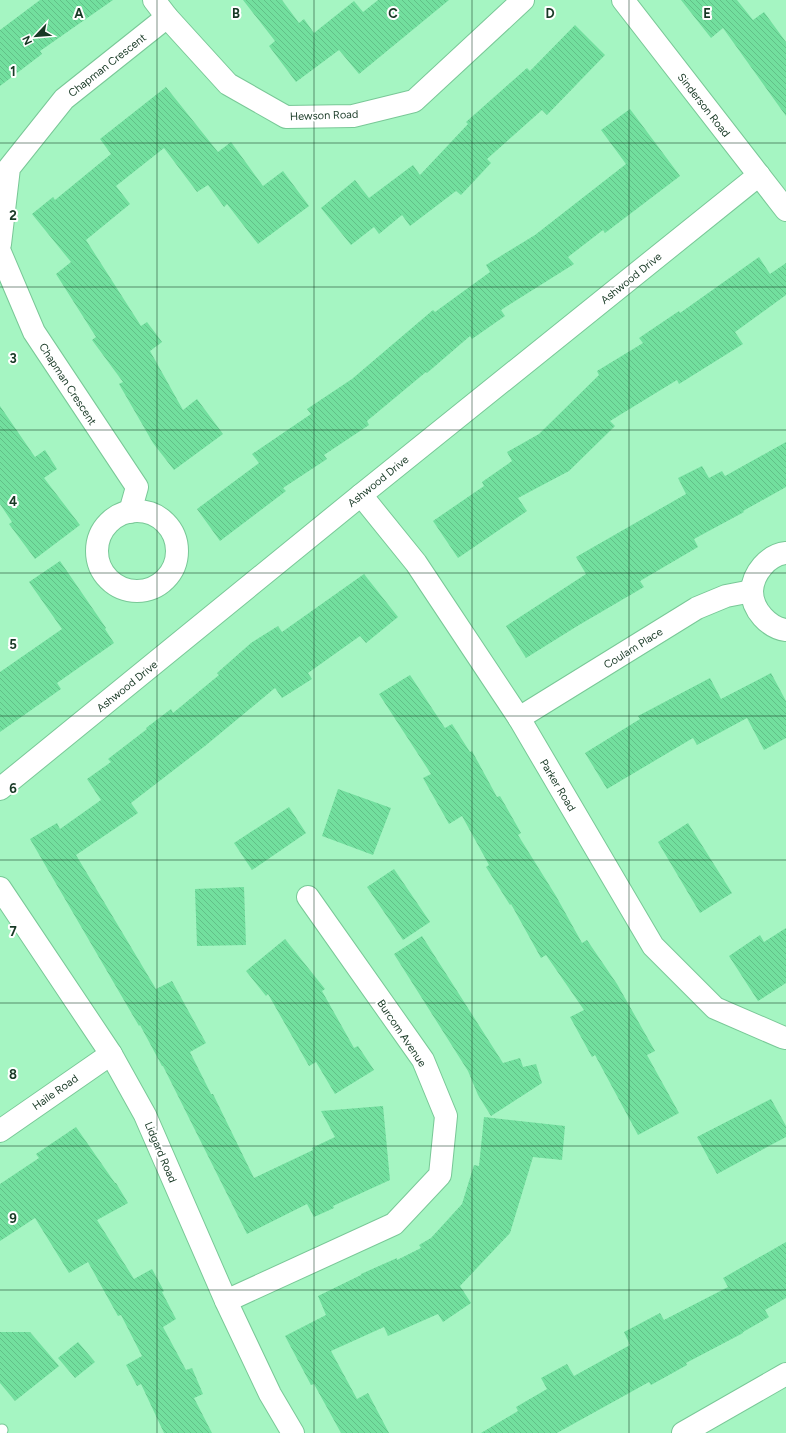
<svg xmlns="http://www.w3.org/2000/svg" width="786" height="1433" viewBox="0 0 786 1433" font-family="Figtree,sans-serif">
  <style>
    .building { fill: url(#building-back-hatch) }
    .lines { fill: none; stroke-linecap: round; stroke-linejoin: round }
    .service-casing { stroke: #79c897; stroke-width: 13 }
    .minor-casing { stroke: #79c897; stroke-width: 24 }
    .service { stroke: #fff; stroke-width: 11 }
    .minor { stroke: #fff; stroke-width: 22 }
    .grid { fill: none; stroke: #183925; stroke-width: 1; stroke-opacity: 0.55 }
    .labels { text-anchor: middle; stroke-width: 4; stroke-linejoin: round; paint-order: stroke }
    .street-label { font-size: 11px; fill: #183925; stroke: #fff }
    .grid-label { font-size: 13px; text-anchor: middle; font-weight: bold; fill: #183925; stroke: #fff; stroke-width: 4; stroke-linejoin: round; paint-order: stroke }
  </style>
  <defs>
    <pattern id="building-back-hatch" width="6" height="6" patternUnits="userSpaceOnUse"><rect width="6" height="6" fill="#72df9e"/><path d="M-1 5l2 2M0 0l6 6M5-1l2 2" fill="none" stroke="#62c088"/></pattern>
  </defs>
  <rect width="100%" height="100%" fill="#a5f5c2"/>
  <g class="building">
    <path d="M40 0H113L40 51 42 54 0 86V30Z"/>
    <path d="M243 0H282L299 23 304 19 314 33 354 1 363 12 378 0H449L359 74 339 50 296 82 269 46 275 41Z"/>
    <path d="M681 0H737L753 20 764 12 786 42V116L723 28 711 38Z"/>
    <path d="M575 25 605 55 547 115 542 110 487 159 491 163 461 195 456 191 410 226 402 215 379 234 374 227 351 245 321 208 355 180 369 198 413 165 420 175 468 124 466 122 527 68 530 71Z"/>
    <path d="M166 87 218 152 231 142 263 186 283 171 309 206 258 244 227 204 224 207 208 185 197 192 164 148 116 186 130 204 86 240 141 326 147 322 162 342 150 351 183 410 197 399 223 434 174 470 153 443 119 384 123 382 92 340 96 337 56 274 71 262 32 214 53 197 55 200 111 154 100 139Z"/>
    <path d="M630 109 680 176 605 233 603 230 568 257 574 264 501 310 505 316 472 339 470 336 427 373 426 372 367 421 369 425 324 455 327 459 283 488 286 491 220 541 197 509 259 463 252 454 311 414 307 409 352 379 433 310 435 312 490 272 486 265 535 235 626 164 601 130Z"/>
    <path d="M759 257 770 274 786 263V295L735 332 743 344 679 384 677 380 610 421 615 426 569 471 518 498 527 511 458 558 433 521 484 486 482 482 512 461 507 452 539 434 599 375 597 371 643 343 639 338 679 311 680 313Z"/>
    <path d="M0 406 35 457 45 450 57 469 44 478 80 525 35 559 9 524 12 522 0 504Z"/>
    <path d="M786 442V487L743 511 744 512 694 539 698 547 640 581 644 587 579 625 526 658 506 626 586 574 576 557 686 494 678 478 702 466 709 478 722 471 725 476Z"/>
    <path d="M60 561 106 628 105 629 114 643 57 683 61 689 0 732V672L62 629 29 582Z"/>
    <path d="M364 574 398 617 366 643 360 636 308 673 312 679 282 698 275 688 205 746 131 803 138 813 76 855 156 989 172 981 206 1043 190 1052 211 1094H213L254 1178 313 1150 312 1148 335 1137 321 1111 383 1106 390 1180 333 1206 334 1208 314 1217 307 1204 247 1234 163 1066H162L140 1025 139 1026 30 839 57 823 60 829 101 800 87 779 111 762 108 759 147 729 146 728 171 709 173 713 219 675 217 673 251 643 278 626 282 632Z"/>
    <path d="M771 673 786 701V738L764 750 747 718 697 745 693 738 607 789 585 753 640 719 638 716 710 678 721 699Z"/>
    <path d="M410 675 445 728 452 724 470 752 472 751 497 797 500 796 521 833 518 835 556 896 582 943 587 940 617 984 655 1051 647 1055 679 1113 638 1135 595 1055 592 1057 570 1017 584 1010 546 955 541 958 511 904 510 905 486 867 489 865 462 816 449 824 423 778 431 774 379 694Z"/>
    <path d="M338 789 391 808 373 855 322 836Z"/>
    <path d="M289 807 306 833 252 870 234 843Z"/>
    <path d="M688 823 732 893 700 913 658 842Z"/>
    <path d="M394 869 430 922 403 940 367 887Z"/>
    <path d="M244 887 246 945 197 946 195 889Z"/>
    <path d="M786 928V983L758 1001 729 956 760 935 764 942Z"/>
    <path d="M422 936 503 1063 520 1058 523 1067 536 1064 542 1083 491 1116 478 1095 468 1071 394 954Z"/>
    <path d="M285 939 325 989 322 991 354 1048 358 1046 374 1070 335 1094 316 1062 309 1066 268 994 266 996 246 971Z"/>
    <path d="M771 1099 786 1126V1137L717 1174 697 1137Z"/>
    <path d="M484 1117 565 1126 562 1160 533 1157 510 1233 460 1286 471 1303 443 1322 438 1314 388 1336 384 1327 331 1351 357 1399 368 1393 389 1433H341L314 1384 311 1385 285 1336 326 1315 318 1296 361 1275V1274L397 1258V1260L421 1248 419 1245 431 1238 462 1204 474 1165 479 1166Z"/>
    <path d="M76 1127 115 1183H116L128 1203 97 1220 134 1279 152 1269 164 1291 162 1292 176 1319 163 1327 186 1370 192 1368 203 1394 194 1398 212 1433H164L141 1384 137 1386 126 1365 142 1356 121 1315 118 1316 88 1262 69 1273 35 1218 0 1241V1184L39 1158 36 1154Z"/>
    <path d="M786 1242V1298L765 1310 769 1317 743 1332V1333L686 1363 687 1365 651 1385 649 1382 557 1433H481L518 1411 516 1407 547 1389 541 1378 567 1364 574 1376 630 1345 624 1332 660 1313 664 1320 728 1287 723 1278Z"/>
    <path d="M0 1332H30L59 1366 15 1401 0 1383Z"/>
    <path d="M78 1342 95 1362 75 1378 58 1358Z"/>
  </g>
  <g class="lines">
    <defs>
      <path id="service" d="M0 1431 2 1430"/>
      <g id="minor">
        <path d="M154 0 167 17 228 84 286 117 353 116 414 101 523 0"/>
        <path d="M623 0 786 210"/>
        <path d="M0 244 9 168 64 99 167 17"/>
        <path d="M0 252 34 332 137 487 130 512"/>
        <path d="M361 495 416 563 519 718 653 946 715 1008 782 1037 786 1038"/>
        <circle cx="137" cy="551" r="40"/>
        <path d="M786 553C768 555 753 573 752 591 752 610 769 628 786 630"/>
        <path d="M519 718 697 608 726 596 752 591"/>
        <path d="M0 789 361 495 759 175"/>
        <path d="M0 888 111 1054 145 1115 226 1301 270 1394 293 1433"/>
        <path d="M0 1131 111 1054"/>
        <path d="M226 1301 394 1224 440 1175 446 1116 423 1060 308 897"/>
        <path d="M683 1433 786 1374"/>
      </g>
    </defs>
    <use href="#service" class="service-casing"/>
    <use href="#minor" class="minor-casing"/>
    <use href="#service" class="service"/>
    <use href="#minor" class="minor"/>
  </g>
  <path class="grid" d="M157 0V1433M314 0V1433M472 0V1433M629 0V1433M0 143H786M0 287H786M0 430H786M0 573H786M0 716H786M0 860H786M0 1003H786M0 1146H786M0 1290H786"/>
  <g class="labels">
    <g class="street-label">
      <text transform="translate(107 65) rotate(-38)" y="4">Chapman Crescent</text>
      <text transform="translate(704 105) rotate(52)" y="4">Sinderson Road</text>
      <text transform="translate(324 115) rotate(-2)" y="4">Hewson Road</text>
      <text transform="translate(631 278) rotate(-39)" y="4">Ashwood Drive</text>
      <text transform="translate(68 384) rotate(57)" y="4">Chapman Crescent</text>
      <text transform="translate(378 481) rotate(-39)" y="4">Ashwood Drive</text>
      <text transform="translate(633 648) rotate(-32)" y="4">Coulam Place</text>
      <text transform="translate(127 686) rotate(-39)" y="4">Ashwood Drive</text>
      <text transform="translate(558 785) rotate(59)" y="4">Parker Road</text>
      <text transform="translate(402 1033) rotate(56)" y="4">Burcom Avenue</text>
      <text transform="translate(55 1092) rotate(-35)" y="4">Haile Road</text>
      <text transform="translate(161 1152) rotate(67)" y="4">Lidgard Road</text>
    </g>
  </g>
  <g class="grid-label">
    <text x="79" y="18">A</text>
    <text x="236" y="18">B</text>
    <text x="393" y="18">C</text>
    <text x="550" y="18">D</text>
    <text x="707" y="18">E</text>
    <text x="13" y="76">1</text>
    <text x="13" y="220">2</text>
    <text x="13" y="363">3</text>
    <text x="13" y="506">4</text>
    <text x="13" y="649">5</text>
    <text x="13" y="793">6</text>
    <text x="13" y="936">7</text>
    <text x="13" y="1079">8</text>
    <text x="13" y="1223">9</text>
  </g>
  <g transform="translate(36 36) rotate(244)" stroke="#ffffff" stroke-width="3" paint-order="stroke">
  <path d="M0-3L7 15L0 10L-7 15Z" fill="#183925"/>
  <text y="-6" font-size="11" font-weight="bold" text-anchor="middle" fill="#183925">N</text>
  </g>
</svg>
